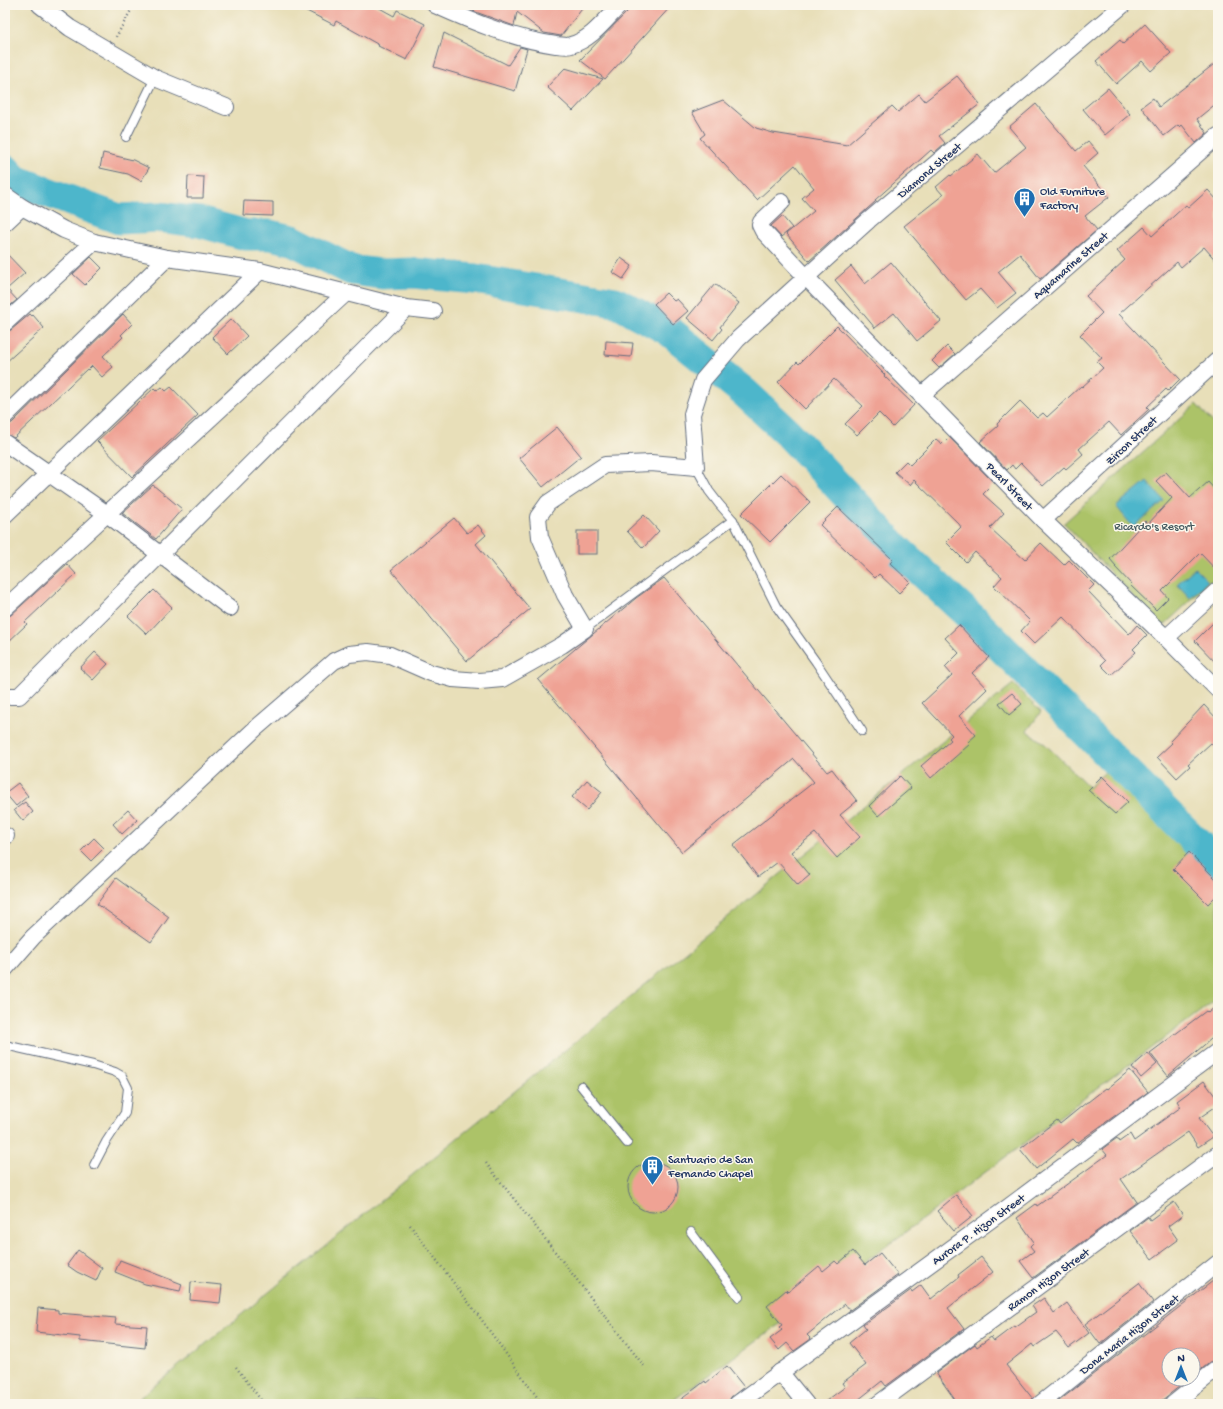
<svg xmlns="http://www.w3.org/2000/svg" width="1223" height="1409" viewBox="0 0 1223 1409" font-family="'Gochi Hand',sans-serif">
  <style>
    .green { fill: #acc368; stroke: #647963 }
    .water { fill: #4db6cb; stroke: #347294 }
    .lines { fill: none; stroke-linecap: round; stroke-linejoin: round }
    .river { stroke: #4db6cb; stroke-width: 31 }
    .building { fill: #efa294 }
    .lane-casing { stroke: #636d7e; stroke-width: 10 }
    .street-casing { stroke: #636d7e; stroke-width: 18 }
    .path { stroke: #636d7e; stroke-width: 2.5; stroke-dasharray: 1 3; stroke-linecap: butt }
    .lane { stroke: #fff; stroke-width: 8 }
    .street { stroke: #fff; stroke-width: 16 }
    .labels { text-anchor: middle; stroke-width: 3; stroke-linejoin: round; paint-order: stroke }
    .street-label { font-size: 12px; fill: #1b2f5e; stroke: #fbf7ec }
    .poi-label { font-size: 12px; fill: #1b2f5e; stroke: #fbf7ec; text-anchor: start }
    .park-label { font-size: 12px; fill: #465b61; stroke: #fbf7ec }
  </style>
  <rect width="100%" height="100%" fill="#fbf7ec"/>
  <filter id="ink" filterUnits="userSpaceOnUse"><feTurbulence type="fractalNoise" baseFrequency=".025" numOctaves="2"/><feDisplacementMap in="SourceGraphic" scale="8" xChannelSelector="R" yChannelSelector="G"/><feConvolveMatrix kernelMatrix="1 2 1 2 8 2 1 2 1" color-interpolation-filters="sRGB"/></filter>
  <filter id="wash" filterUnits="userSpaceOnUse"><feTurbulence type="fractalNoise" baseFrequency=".012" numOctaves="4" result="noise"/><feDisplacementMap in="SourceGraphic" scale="16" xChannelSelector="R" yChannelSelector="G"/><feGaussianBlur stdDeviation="0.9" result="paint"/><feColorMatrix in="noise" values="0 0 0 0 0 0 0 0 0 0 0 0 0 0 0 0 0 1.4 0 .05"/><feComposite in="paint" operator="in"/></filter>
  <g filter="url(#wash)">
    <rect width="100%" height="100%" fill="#e8dfb9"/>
    <g class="green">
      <path d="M1196 404 1218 428V575L1162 627 1064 523Z"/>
      <path d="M1013 684 1041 712 1027 731 1045 744 1089 787 1105 772 1218 871V998L840 1281 668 1404H132Z"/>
    </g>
    <g class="water">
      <path d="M1147 481 1164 501 1133 527 1116 506Z"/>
      <path d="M1195 568 1208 581 1190 598 1177 584Z"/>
    </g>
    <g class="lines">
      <path class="river" d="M5 169 15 180 119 219 159 217 199 222 246 235H270L292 240 351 270 382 274 413 273 475 279 615 302 668 330 745 393 787 432 897 549 972 618 1218 864"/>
    </g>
    <g id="blocks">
      <g class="building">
        <path d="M295 5H374L394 16 397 10 425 24 407 60 378 46 379 45 336 21 334 25Z"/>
        <path d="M475 5H585L561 36 544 33 517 12 514 26 473 11Z"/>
        <path d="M629 5H672L605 79 580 60 627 12Z"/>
        <path d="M1145 24 1171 53 1151 71 1142 61 1116 84 1096 61 1120 40 1123 44Z"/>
        <path d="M444 33 508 65 520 47 527 49 515 91 434 67Z"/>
        <path d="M1218 61V102L1197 119 1207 133 1196 143 1182 125 1180 127 1178 125 1164 136 1141 107 1153 98 1159 107Z"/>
        <path d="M565 68 603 79 573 111 547 87Z"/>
        <path d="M957 76 980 104 939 136 945 143 934 153 931 150 875 200 876 201 809 261 786 234 814 211 802 198 814 188 795 165 757 200 700 138 705 134 692 112 723 100 756 128 773 133 847 145 892 106 898 112 919 94 925 101Z"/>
        <path d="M1108 88 1130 114 1105 135 1083 109Z"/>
        <path d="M1036 104 1076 151 1088 141 1098 153 1083 166 1109 197 1085 216 1097 230 1040 279 1020 254 998 272 1016 293 997 308 980 289 966 300 904 226 943 195 936 187 950 175 951 176 978 154 994 173 1026 147 1009 127Z"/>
        <path d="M103 153 133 160 149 168 141 181 128 174 100 168Z"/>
        <path d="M188 176 204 177 203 198H187Z"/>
        <path d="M1208 190 1218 201V263L1204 247 1181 267 1177 262 1119 314 1180 379 1168 391 1166 389 1147 407 1149 409 1121 435 1109 422 1079 449 1083 454 1066 469 1064 467 1043 486 1021 463 1015 469 1012 465 1007 470 980 442 998 426 997 424 1020 401 1037 418 1043 413 1047 417 1081 386 1082 387 1103 368 1097 362 1102 358 1080 335 1102 313 1086 296 1125 260 1117 251 1144 227 1152 236 1186 205 1188 208Z"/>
        <path d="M244 201 273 202V216L243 215Z"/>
        <path d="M782 216 792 228 781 237 771 226Z"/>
        <path d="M5 252 25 273 7 289 17 300 5 310Z"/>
        <path d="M91 257 102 268 85 285 73 274Z"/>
        <path d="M621 258 632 266 623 279 612 272Z"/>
        <path d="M891 262 941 321 917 341 894 313 875 328 835 280 851 266 865 284Z"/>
        <path d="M715 284 739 303 720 327 722 329 713 340 687 318Z"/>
        <path d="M666 293 674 301 677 299 688 311 673 324 654 304Z"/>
        <path d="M30 314 32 316 33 315 44 328 5 363V332L11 330Z"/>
        <path d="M123 314 132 324 121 335 123 337 103 356 113 367 102 377 92 366 88 370 87 369 14 438 5 434V425L12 423Z"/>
        <path d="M231 319 247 336 228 354 212 337Z"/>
        <path d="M837 326 885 375 884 376 914 405 893 427 879 413 857 435 845 424 863 406 834 379 805 409 778 382 797 362 799 364Z"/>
        <path d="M606 341 633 343 631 357 605 355Z"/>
        <path d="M947 346 955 354 939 368 932 361Z"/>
        <path d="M162 387 166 391 171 387 198 415 132 477 97 441 154 388 157 391Z"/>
        <path d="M557 427 581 456 543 487 519 458Z"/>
        <path d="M949 437 994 483 983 494 1004 513 990 528 1025 560 1041 543 1064 565 1069 560 1094 585 1088 591 1129 634 1137 625 1147 635 1133 649 1136 652 1111 675 1101 665 1105 661 1063 617 1034 644 1021 631 1030 621 994 586 1002 577 975 552 966 562 946 542 961 527 959 524 914 480 910 485 895 472 906 461 910 465 936 439 942 444Z"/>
        <path d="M1166 472 1190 498 1208 482 1218 493V572L1200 553 1162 591 1168 598 1156 610 1131 586 1132 585 1115 567 1116 566 1110 559 1145 521 1148 524 1172 498 1156 481Z"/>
        <path d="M781 474 810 502 770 542 741 514Z"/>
        <path d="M153 485 182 509 156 539 122 513Z"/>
        <path d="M838 507 893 560 890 563 910 582 899 593 879 574 875 578 820 525Z"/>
        <path d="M644 515 659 531 643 548 627 531Z"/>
        <path d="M454 518 467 533 478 525 486 535 476 544 530 609 467 661 391 570Z"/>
        <rect x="577" y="531" width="20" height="23"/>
        <path d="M67 564 76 574 25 622 27 624 5 645V617L11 615Z"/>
        <path d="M664 578 827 772 832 769 857 801 840 815 860 837 837 858 815 833 791 852 810 875 798 885 778 862 758 877 733 845 814 782 794 759 682 852 538 680 636 598Z"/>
        <path d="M154 590 172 607 147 634 128 616Z"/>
        <path d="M1218 618V665L1195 641Z"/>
        <path d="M959 625 989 657 972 673 987 689 959 716 976 735 968 742 970 744 931 778 921 766 951 740 949 738 952 735 922 703 952 675 945 667 959 653 945 638Z"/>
        <path d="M95 652 108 664 93 680 80 668Z"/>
        <path d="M1012 693 1022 704 1009 715 999 703Z"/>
        <path d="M1204 705 1218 720V750L1211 743 1188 764 1190 766 1177 778 1157 757 1172 743 1170 741Z"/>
        <path d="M900 776 911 788 878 816 869 806Z"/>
        <path d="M1102 776 1128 802 1115 814 1088 790Z"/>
        <path d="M587 780 602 792 587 810 572 797Z"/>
        <path d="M18 783 28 796 16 806 5 793Z"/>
        <path d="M25 802 33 812 23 821 14 810Z"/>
        <path d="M128 810 137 820 122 834 113 824Z"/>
        <path d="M94 838 104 848 91 861 81 851Z"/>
        <path d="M1189 852 1218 881V894L1208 904 1173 869Z"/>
        <path d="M116 878 169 917 151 942 97 904Z"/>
        <path d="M1218 1004V1033L1168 1076 1150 1053 1206 1011 1208 1013Z"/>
        <path d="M1148 1053 1157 1064 1141 1078 1132 1067Z"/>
        <path d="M1130 1070 1148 1092 1077 1143 1073 1139 1036 1169 1020 1149 1057 1120 1060 1124 1087 1102H1088L1106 1088 1107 1089Z"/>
        <path d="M1204 1081 1218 1100V1105L1199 1118 1213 1137 1198 1147 1188 1132 1121 1179 1137 1202 1033 1278 1020 1261 1034 1251 1030 1246 1034 1242 1017 1218 1036 1204 1037 1206 1107 1155 1102 1149 1117 1138 1119 1142 1130 1134 1134 1141 1181 1107 1177 1101Z"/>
        <circle cx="653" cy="1187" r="25"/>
        <path d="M956 1195 973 1216 954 1231 937 1211Z"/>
        <path d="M1174 1202 1183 1215 1168 1226 1178 1240 1152 1259 1130 1231 1148 1217 1150 1220Z"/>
        <path d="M78 1250 102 1268 96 1281 77 1272 67 1265Z"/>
        <path d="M853 1251 865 1265 880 1253 898 1275 850 1310 845 1304 807 1335 811 1339 794 1351 787 1343 779 1350 770 1339 782 1330 779 1327 782 1325 767 1306 786 1290 788 1292 819 1266 823 1271 835 1261 838 1264Z"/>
        <path d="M981 1257 993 1272 948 1308 964 1329 886 1386 882 1381 853 1404H822L845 1387 842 1383 866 1365 849 1343 866 1329 863 1325 911 1290 912 1292 921 1285 931 1299 959 1277 958 1275Z"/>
        <path d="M120 1260 182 1284 180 1291 145 1284 115 1272Z"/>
        <path d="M1218 1277V1358L1212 1361 1193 1376V1355H1169V1379H1189L1157 1404H1055Z"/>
        <path d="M191 1282 222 1285 220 1303 190 1300Z"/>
        <path d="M1139 1283 1153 1302 1100 1344 1085 1324Z"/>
        <path d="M1044 1298 1054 1313 1067 1303 1089 1333 1069 1348 1056 1332 1034 1347 1032 1344 1006 1365 1033 1399 1031 1404H958L936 1373 975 1344 977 1347 991 1337 994 1341 1014 1326 1015 1327 1036 1312 1032 1306Z"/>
        <path d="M38 1308 58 1310V1313L116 1318 115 1324 147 1326 145 1348 80 1341V1337L36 1332Z"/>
        <path d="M727 1366 744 1387 731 1397 728 1404H675L705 1381 706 1383Z"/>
      </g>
    </g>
  </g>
  <g filter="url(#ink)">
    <use href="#blocks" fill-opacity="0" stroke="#636d7e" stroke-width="1"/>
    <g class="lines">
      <defs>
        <g id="lane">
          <path d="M126 137 155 78"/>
          <path d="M696 467 709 491 719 504 733 520 776 606 816 662 862 731"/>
          <path d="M585 629 733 520"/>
          <path d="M5 1045 93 1065 115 1072 122 1076 128 1088 125 1113 106 1142 94 1165"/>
          <path d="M581 1086 627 1143"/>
          <path d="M691 1232 739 1297"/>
        </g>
        <g id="street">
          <path d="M40 5 70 28 155 78 226 107"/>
          <path d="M435 5C473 22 514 39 556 45 561 45 567 47 571 45 592 39 605 20 620 5"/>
          <path d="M5 195 22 207 64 230 94 242 167 258 260 271 406 308 433 311"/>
          <path d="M782 202 761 222 760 225 763 231 806 277 1043 520 1166 638 1218 690"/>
          <path d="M5 223 22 207"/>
          <path d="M5 323 94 242"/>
          <path d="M922 395 1218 136"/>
          <path d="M5 416 167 258"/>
          <path d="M5 443 107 514 230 608"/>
          <path d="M5 515 260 271"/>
          <path d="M1043 520 1218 360"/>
          <path d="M5 608 346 293"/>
          <path d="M1166 638 1218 590"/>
          <path d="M5 696H19L406 308"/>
          <path d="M5 837 6 836"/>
          <path d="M5 969 33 937 255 729 334 661 349 654 368 652 390 655 431 673 453 679 480 681 502 679 562 645 585 629 565 595 540 537 538 517 548 503 605 465 651 463 696 467 692 414 703 380 738 339 869 220 1123 5"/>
          <path d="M780 1372 806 1404"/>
          <path d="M737 1404 1007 1208 1218 1051"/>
          <path d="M878 1404 1218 1154"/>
          <path d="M1040 1404 1218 1263"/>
          <path d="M1173 1404 1218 1368"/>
        </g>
      </defs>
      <use href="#lane" class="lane-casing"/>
      <use href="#street" class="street-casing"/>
      <g class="path">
        <path d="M116 37 134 5"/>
        <path d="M486 1163 644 1366"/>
        <path d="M410 1225 481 1319 542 1404"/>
        <path d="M236 1367 264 1404"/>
      </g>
      <use href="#lane" class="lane"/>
      <use href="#street" class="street"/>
    </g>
  </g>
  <defs>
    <symbol id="building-pin" viewBox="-11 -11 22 30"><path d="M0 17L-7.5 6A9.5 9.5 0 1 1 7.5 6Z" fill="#1f6fb2" stroke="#fbf7ec"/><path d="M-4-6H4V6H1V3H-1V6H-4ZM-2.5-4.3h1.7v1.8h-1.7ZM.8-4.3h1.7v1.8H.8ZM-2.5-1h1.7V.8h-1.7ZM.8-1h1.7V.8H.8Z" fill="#fff"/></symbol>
  </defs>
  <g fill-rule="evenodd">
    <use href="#building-pin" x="1012" y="186" width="25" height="34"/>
    <use href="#building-pin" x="640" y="1154" width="25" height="34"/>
  </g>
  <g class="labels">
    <g class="street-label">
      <text transform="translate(929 170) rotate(-40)" y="4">Diamond Street</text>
      <text transform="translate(1070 265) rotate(-41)" y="4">Aquamarine Street</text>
      <text transform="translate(1131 440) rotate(-43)" y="4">Zircon Street</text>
      <text transform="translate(1010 486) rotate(46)" y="4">Pearl Street</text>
      <text transform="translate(978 1229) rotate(-36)" y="4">Aurora P. Hizon Street</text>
      <text transform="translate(1048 1279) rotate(-36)" y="4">Ramon Hizon Street</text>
      <text transform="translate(1129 1334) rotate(-38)" y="4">Dona Maria Hizon Street</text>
    </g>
    <g class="poi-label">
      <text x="1040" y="195">Old Furniture<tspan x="1040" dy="14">Factory</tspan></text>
      <text x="668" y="1163">Santuario de San<tspan x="668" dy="14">Fernando Chapel</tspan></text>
    </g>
    <g class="park-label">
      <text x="1154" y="530">Ricardo's Resort</text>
    </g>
  </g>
  <rect width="1223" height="1409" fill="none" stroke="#fbf7ec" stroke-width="20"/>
  <g transform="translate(1181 1367)"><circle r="19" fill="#fbf7ec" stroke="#a1a7b3"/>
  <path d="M0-3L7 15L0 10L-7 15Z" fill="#1f6fb2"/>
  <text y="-6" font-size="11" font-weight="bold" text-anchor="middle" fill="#1b2f5e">N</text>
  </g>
</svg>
